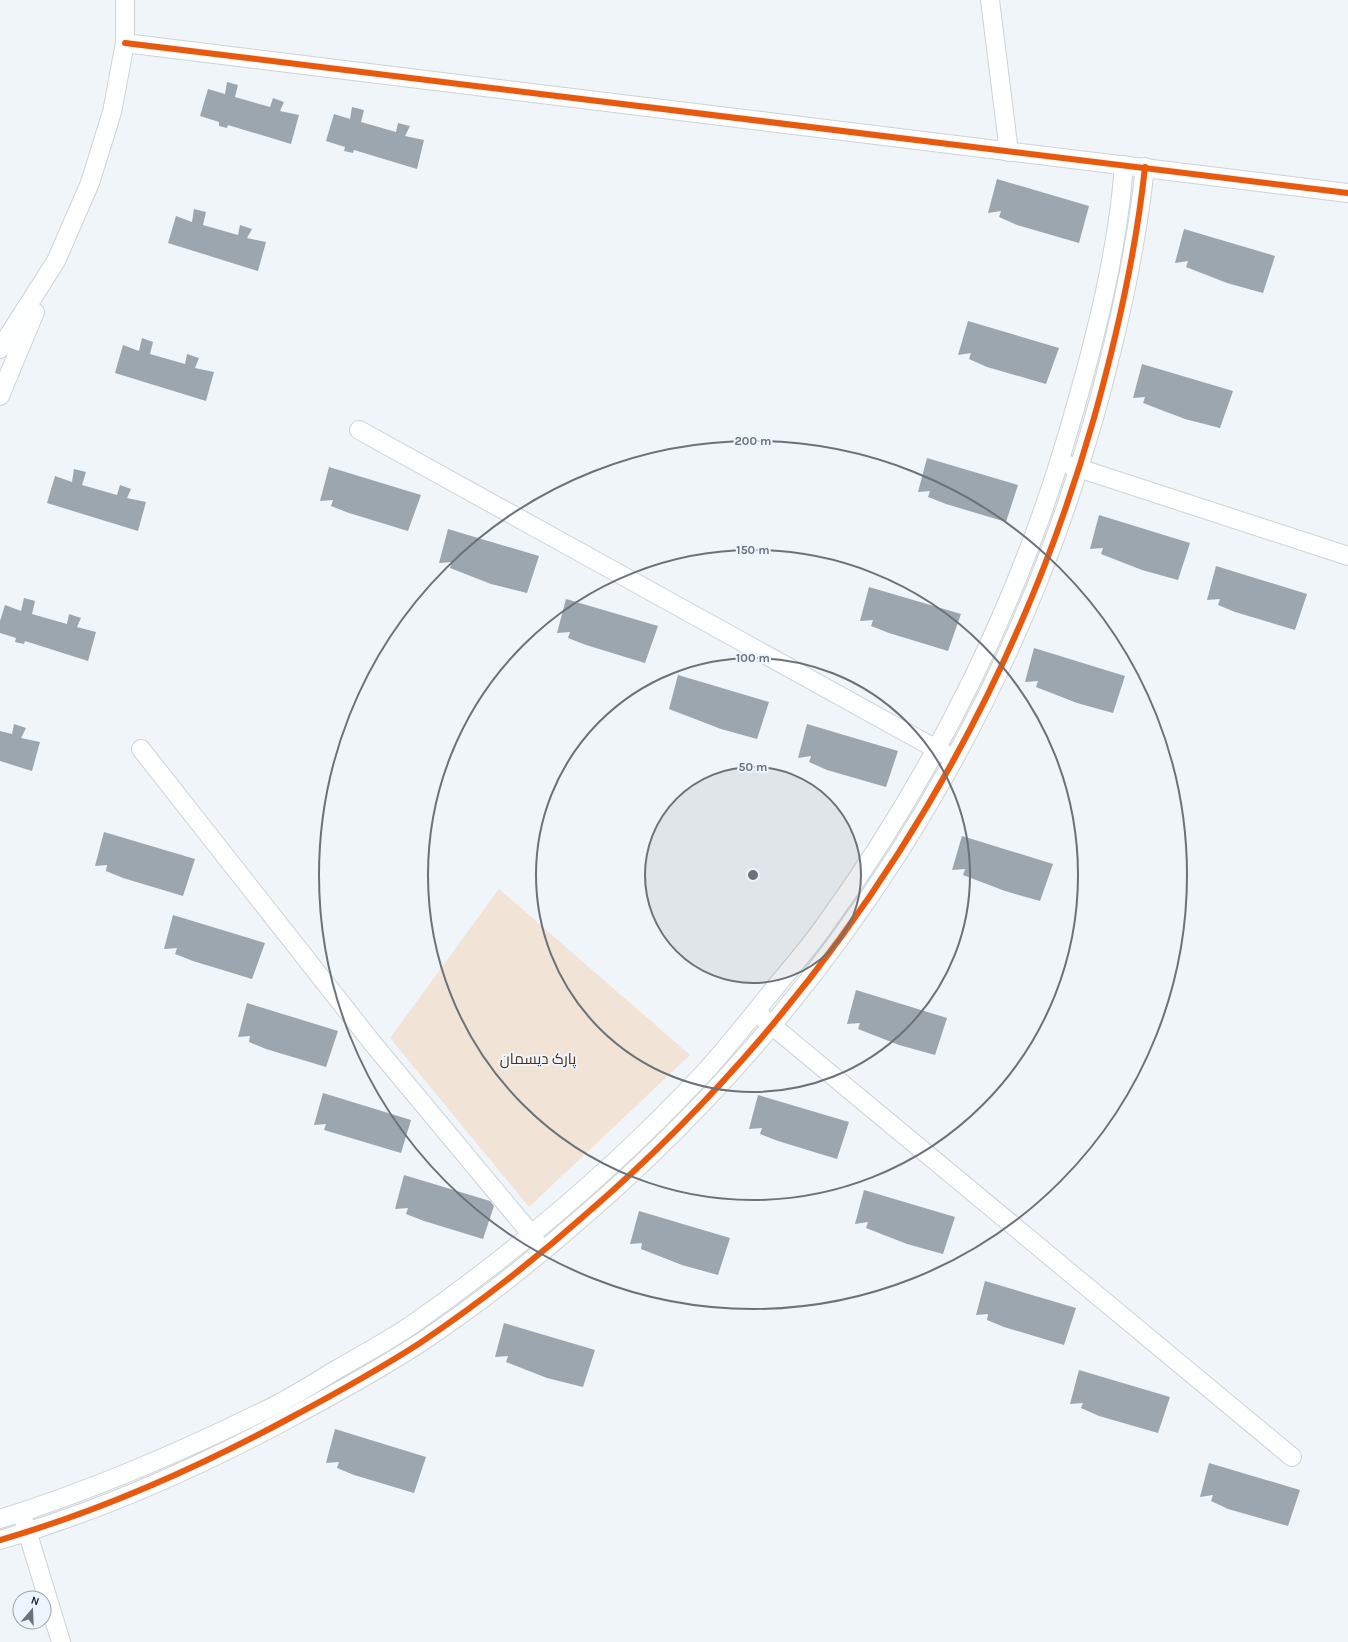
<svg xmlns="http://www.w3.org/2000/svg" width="1348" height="1642" viewBox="0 0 1348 1642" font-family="Karla,Cairo,sans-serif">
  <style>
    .green { fill: #f2e3d7 }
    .building { fill: #9ba6af }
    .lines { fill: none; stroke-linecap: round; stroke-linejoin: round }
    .minor-casing { stroke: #cdd3d8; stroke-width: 20 }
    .minor { stroke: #fdfefe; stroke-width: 18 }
    .cycleway-casing { stroke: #ecf5fd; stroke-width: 8 }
    .cycleway { stroke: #e8590c; stroke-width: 6 }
    .ring { fill: none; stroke: #6b7278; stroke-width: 2 }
    .labels { text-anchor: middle; stroke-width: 4; stroke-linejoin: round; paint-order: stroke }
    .park-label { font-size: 15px; fill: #4f2f0e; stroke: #ecf5fd }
    .centre { fill: #6b7278; stroke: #ecf5fd; stroke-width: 2 }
    .ring-label { font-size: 12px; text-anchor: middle; font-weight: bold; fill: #6b7278; stroke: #ecf5fd; stroke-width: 4; stroke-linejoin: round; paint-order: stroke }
  </style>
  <rect width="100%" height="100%" fill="#f0f5f9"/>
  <path class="green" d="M499 889 690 1055 529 1207 390 1038Z"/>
  <g class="building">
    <path d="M227 82 238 85 235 97 270 107 273 98 284 102 280 111 299 115 291 144 228 125 227 128 219 126V122L200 116 208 89 225 94Z"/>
    <path d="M352 107 364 110 361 122 396 132 398 123 410 126 405 136 424 140 417 169 354 150 353 153 344 151 345 147 326 141 334 114 350 119Z"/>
    <path d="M997 179 1089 206 1079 243 1017 225 999 217 1001 211 988 213Z"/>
    <path d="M194 209 206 212 203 225 238 235 240 225 252 229 247 238 266 242 258 271 168 243 176 216 192 222Z"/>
    <path d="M1184 229 1275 256 1263 293 1227 283 1186 267 1188 261 1175 263Z"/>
    <path d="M968 321 1059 348 1046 384 987 367 969 359 971 353 958 355Z"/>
    <path d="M142 338 153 342 150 354 185 364 187 354 199 358 195 368 214 372 206 401 115 373 123 345 139 351Z"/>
    <path d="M1142 364 1233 391 1220 428 1185 419 1143 403 1145 397 1133 398Z"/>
    <path d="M927 458 1018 485 1006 522 946 504 928 497 930 491 918 492Z"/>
    <path d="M329 467 421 495 408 531 349 513 331 506 333 500 320 501Z"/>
    <path d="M74 469 86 472 82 485 117 495 120 485 131 489 127 498 146 502 138 531 47 503 55 476 72 482Z"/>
    <path d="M1099 515 1190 543 1178 580 1142 570 1101 554 1103 548 1090 549Z"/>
    <path d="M448 529 539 556 527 593 491 584 450 568 452 562 439 563Z"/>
    <path d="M1216 566 1307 594 1295 630 1235 612 1218 605 1220 599 1207 600Z"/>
    <path d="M869 587 961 614 948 651 889 633 871 626 873 620 860 621Z"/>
    <path d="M24 598 35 601 32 614 67 624 69 614 81 618 77 627 96 632 88 661 25 641 24 644 15 642 16 638 0 633V621L5 605 21 611Z"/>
    <path d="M566 599 658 626 645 663 586 645 568 638 570 632 557 633Z"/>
    <path d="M1034 648 1125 676 1113 713 1077 703 1036 687 1038 681 1025 682Z"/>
    <path d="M678 675 769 702 757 739 721 729 669 709Z"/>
    <path d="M14 724 26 728 21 738 40 742 32 771 0 761V731L12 734Z"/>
    <path d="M807 724 898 751 886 787 827 770 809 762 811 756 798 758Z"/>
    <path d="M104 832 195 859 183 896 123 878 106 871 107 865 95 866Z"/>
    <path d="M962 836 1053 864 1040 901 1005 891 963 875 965 869 952 870Z"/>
    <path d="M173 915 265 943 252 979 193 961 175 954 177 948 164 949Z"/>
    <path d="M856 990 947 1018 935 1055 899 1045 858 1029 860 1023 847 1024Z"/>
    <path d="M247 1003 338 1031 326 1067 266 1049 249 1042 250 1036 238 1037Z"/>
    <path d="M323 1093 411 1120 401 1153 324 1130 326 1124 314 1125Z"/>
    <path d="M758 1095 849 1122 837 1159 778 1141 760 1134 762 1128 749 1129Z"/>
    <path d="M404 1175 490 1201 494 1206 483 1239 424 1221 406 1214 408 1208 395 1209Z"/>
    <path d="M864 1190 955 1217 943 1254 907 1244 866 1228 868 1222 855 1224Z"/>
    <path d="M639 1211 730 1238 718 1275 682 1265 641 1249 642 1243 630 1244Z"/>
    <path d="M985 1281 1076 1308 1064 1345 1004 1327 987 1320 988 1314 976 1315Z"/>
    <path d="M504 1323 595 1350 583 1387 547 1378 506 1362 508 1356 495 1357Z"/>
    <path d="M1079 1370 1170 1397 1158 1433 1099 1416 1081 1408 1083 1403 1070 1404Z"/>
    <path d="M335 1429 426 1457 414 1493 354 1475 337 1468 339 1462 326 1463Z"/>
    <path d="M1209 1463 1300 1490 1288 1526 1228 1509 1211 1501 1213 1495 1200 1497Z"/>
  </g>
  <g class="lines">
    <defs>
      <g id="minor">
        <path d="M990 0 1009 152"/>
        <path d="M125 43 1348 193"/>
        <path d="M0 349 56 261 90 183 112 112 125 43V0"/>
        <path d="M0 396 35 312"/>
        <path d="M359 430 947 755"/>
        <path d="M1069 465 1348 556"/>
        <path d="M141 749 374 1045 532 1235 538 1245"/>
        <path d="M763 1018 1292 1457"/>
        <path d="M0 1519C90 1491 183 1451 268 1409 293 1397 317 1381 341 1367 365 1353 390 1340 413 1324 517 1251 616 1167 703 1074 726 1049 747 1022 769 995 788 971 809 948 827 922 938 768 1023 595 1074 412 1097 332 1118 248 1124 165"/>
        <path d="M24 1521 61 1642"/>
        <path d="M0 1540C100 1511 197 1468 288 1419 333 1395 378 1370 420 1343 478 1304 533 1261 585 1215 829 1004 1006 728 1094 418 1117 336 1136 252 1145 167"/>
      </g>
    </defs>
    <use href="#minor" class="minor-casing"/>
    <use href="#minor" class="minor"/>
    <defs>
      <g id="cycleway">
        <path d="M125 43 1348 193"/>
        <path d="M0 1540C100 1511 197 1468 288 1419 333 1395 378 1370 420 1343 478 1304 533 1261 585 1215 829 1004 1006 728 1094 418 1117 336 1136 252 1145 167"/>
      </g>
    </defs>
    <use href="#cycleway" class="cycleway-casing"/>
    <use href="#cycleway" class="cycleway"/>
  </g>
  <circle cx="753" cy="875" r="108" fill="#6b7278" fill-opacity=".12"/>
  <g class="ring">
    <circle cx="753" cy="875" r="108"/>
    <circle cx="753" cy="875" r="217"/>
    <circle cx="753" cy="875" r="325"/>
    <circle cx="753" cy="875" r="434"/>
  </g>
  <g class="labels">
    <g class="park-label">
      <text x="538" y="1064">پارک دیسمان</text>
    </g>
  </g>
  <circle cx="753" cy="875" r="6" class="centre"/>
  <g class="ring-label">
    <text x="753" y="445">200 m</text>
    <text x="753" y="554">150 m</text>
    <text x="753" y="662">100 m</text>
    <text x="753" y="771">50 m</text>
  </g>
  <g transform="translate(32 1610) rotate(19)"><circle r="19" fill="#ecf5fd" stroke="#9ca5ac"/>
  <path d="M0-3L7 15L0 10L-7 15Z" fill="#6b7278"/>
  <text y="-6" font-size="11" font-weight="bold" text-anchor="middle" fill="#242c33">N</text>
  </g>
</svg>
